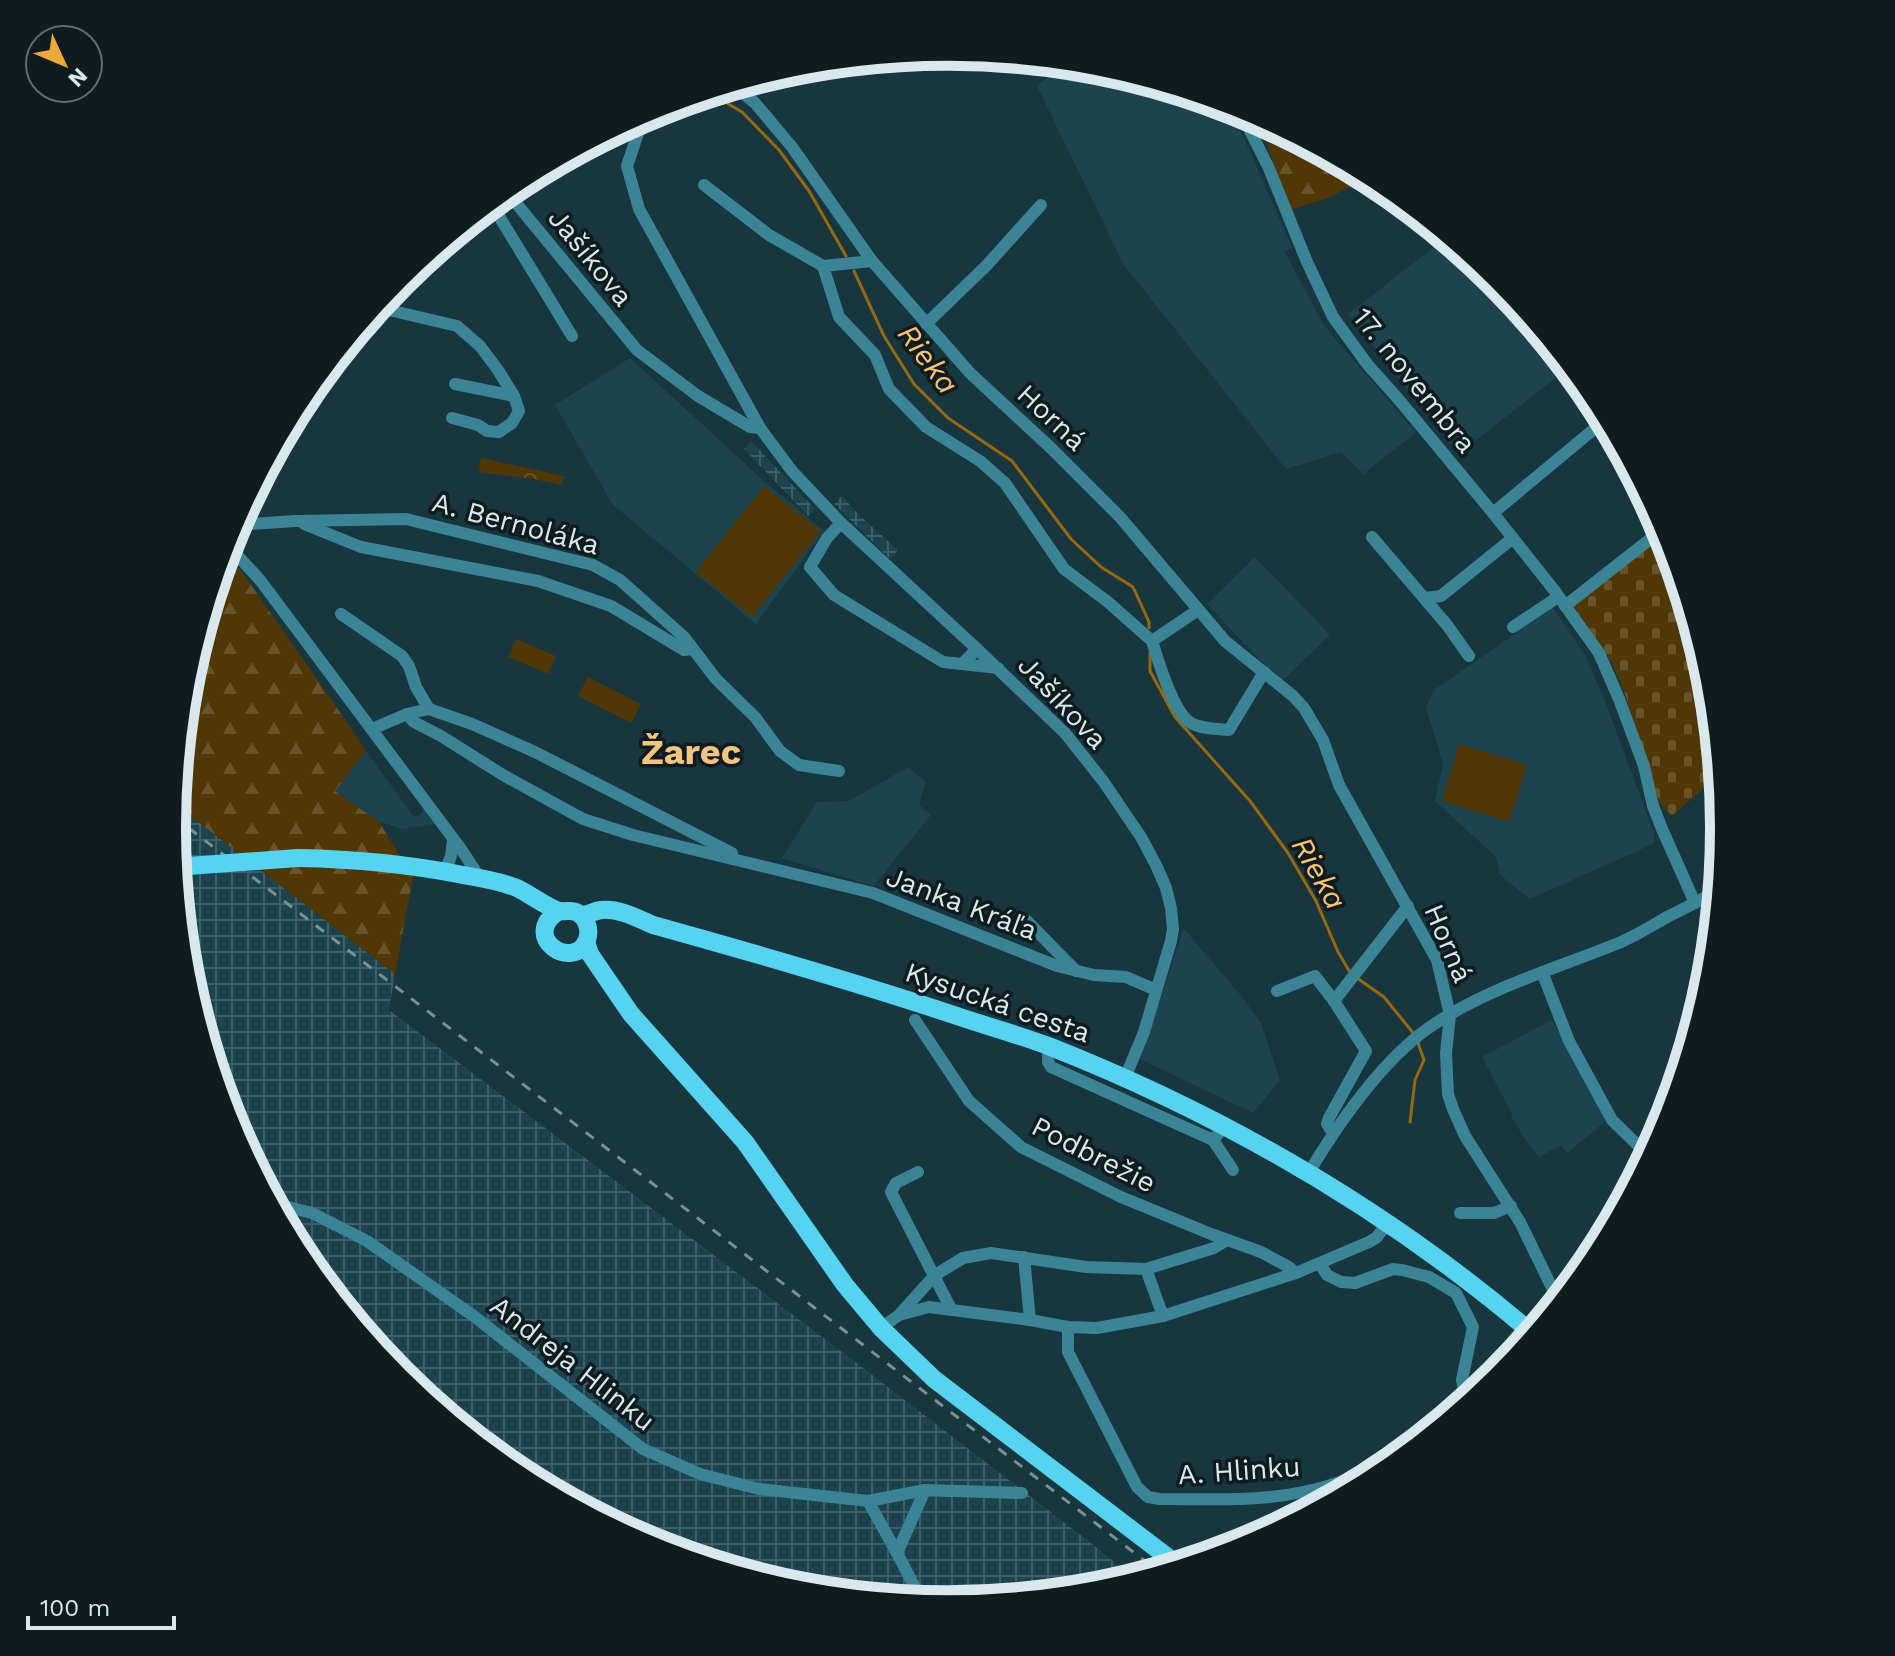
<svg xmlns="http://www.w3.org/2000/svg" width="1895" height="1656" viewBox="0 0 1895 1656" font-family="'Work Sans',sans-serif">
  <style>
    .built { fill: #1d444e }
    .industrial { fill: url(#industrial-grid) }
    .forest { fill: url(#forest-firs) }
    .cemetery { fill: url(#cemetery-stones) }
    .park { fill: url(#park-crowns) }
    .pitch { fill: #513606 }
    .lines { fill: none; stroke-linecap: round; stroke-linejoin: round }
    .stream { stroke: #986810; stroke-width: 3 }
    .street { stroke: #3b8496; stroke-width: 12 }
    .primary { stroke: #56d3f1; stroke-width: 18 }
    .rail { stroke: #799096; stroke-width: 3; stroke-dasharray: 10 10; stroke-linecap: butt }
    .primary-bridge { stroke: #56d3f1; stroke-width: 18 }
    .labels { text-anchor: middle; stroke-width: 7; stroke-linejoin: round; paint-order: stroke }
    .street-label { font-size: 28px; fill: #d8e8ed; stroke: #0f1b1e }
    .water-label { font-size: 30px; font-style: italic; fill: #f8c375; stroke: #0f1b1e }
    .district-label { font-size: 36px; font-weight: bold; fill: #f2c480; stroke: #0f1b1e }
    .rim { fill: none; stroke: #d8e8ed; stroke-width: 10 }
  </style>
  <defs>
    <pattern id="industrial-grid" width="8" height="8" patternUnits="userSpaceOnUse" patternTransform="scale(2)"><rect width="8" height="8" fill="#1d444e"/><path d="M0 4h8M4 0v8" fill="none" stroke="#3d5f68"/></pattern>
    <pattern id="forest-firs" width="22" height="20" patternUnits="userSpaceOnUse" patternTransform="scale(2)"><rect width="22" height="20" fill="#513606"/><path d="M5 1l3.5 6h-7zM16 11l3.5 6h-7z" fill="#69532b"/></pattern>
    <pattern id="cemetery-stones" width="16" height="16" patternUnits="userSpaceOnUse" patternTransform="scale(2)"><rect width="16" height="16" fill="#513606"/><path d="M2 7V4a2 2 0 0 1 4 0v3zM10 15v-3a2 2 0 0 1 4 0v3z" fill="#69532b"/></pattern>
    <pattern id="park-crowns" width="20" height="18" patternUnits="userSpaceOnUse" patternTransform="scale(2)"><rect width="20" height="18" fill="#513606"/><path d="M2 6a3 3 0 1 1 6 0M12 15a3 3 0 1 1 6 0" fill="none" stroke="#69532b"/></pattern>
  </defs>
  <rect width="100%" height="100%" fill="#18363d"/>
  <g class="built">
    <path d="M1065 64 1099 67 1229 106 1257 167 1292 248 1285 252 1323 324 1416 433 1363 474 1341 452 1286 469 1124 265 1037 86Z"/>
    <path d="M1446 238 1497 280 1569 368 1458 454 1348 314Z"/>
    <path d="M630 358 765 482 824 531 756 624 613 505 555 405Z"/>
    <path d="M1255 557 1330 635 1281 682 1207 604Z"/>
    <path d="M1553 608 1585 655 1605 701 1654 833 1655 843 1530 899 1500 875 1496 857 1435 801 1443 764 1426 708 1434 690Z"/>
    <path d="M366 751 414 817 419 816 424 808 435 824 403 829 379 822 335 791Z"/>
    <path d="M908 767 926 782 919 805 931 815 873 886 782 858 817 802 849 801Z"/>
    <path d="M1184 929 1243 998 1261 1023 1280 1080 1253 1113 1140 1059Z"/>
    <path d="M1552 1020 1606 1121 1567 1153 1561 1145 1539 1157 1526 1141 1511 1116 1512 1114 1482 1057Z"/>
  </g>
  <g class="industrial">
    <path d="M751 441 815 509 808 516 744 449Z"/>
    <path d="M842 496 859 515 898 550 890 559 834 504Z"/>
    <path d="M174 803 395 974 389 1010 858 1364 1091 1543 1134 1578 1098 1589 947 1604 796 1589 650 1545 516 1473 398 1376 302 1259 230 1125 186 979 172 828Z"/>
  </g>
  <g class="forest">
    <path d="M1258 118 1369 178 1325 199 1290 210Z"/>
    <path d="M223 555 240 569 342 715 366 751 335 791 379 822 413 877 395 974 174 803 187 676Z"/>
  </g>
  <path class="cemetery" d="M1665 533 1709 677 1718 776 1672 816 1659 802 1625 694 1612 663 1573 606Z"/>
  <path class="park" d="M481 458 564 476 561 485 534 479 479 472Z"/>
  <g class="pitch">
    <path d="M764 486 821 531 752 617 696 572Z"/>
    <path d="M516 639 556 656 548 674 508 657Z"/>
    <path d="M588 677 641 704 631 723 578 696Z"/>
    <path d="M1459 744 1527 765 1509 822 1442 801Z"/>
  </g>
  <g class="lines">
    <g class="stream">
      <path d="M710 93 742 112 779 150 809 191 846 256"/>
      <path d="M854 271 884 336 914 384 948 418 1012 461 1071 539 1101 567 1133 587 1149 622V628"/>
      <path d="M1150 652V671L1175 717 1250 801 1288 853 1316 901 1338 952 1351 974"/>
      <path d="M1357 978 1384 997 1414 1034"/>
      <path d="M1410 1122 1415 1080 1424 1060 1417 1040"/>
    </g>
    <g class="street">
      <path d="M734 86 755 103 792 147 872 261 970 373 1052 449 1120 517 1225 641 1293 696 1304 708 1323 740 1339 785 1437 960 1450 1015 1446 1053 1448 1094 1453 1109 1465 1136 1520 1222 1556 1296"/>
      <path d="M1239 109 1268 166 1307 262 1333 317 1368 365 1400 401 1493 513 1554 590 1599 653 1619 699 1644 766 1653 806 1662 829 1695 903"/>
      <path d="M650 112 642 121 627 166 639 209 760 428 792 471 841 523 977 649 1065 733 1103 781 1141 837 1156 865 1166 888 1171 908 1173 929 1171 941 1144 1032 1125 1078"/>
      <path d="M704 185 769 235 823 266"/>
      <path d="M506 191 637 350 698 396 750 427 760 428"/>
      <path d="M491 203 572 336"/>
      <path d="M872 261 823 266 839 317 875 355 889 389 926 427 980 461 1005 483 1064 569 1108 602 1152 641 1198 610"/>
      <path d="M376 307 457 326 480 346 498 370 514 396 519 411 512 423 499 432 487 431 478 425 452 418"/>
      <path d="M926 324 987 265 1041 205"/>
      <path d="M455 384 514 396"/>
      <path d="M1493 513 1605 420"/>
      <path d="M841 523 827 538 810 567 834 595 943 662 962 664 977 649"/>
      <path d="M304 524 361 547 538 581 611 606 684 650 693 649"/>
      <path d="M234 525 296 521 406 519 593 565 620 580 684 637 716 679 755 717 780 751 799 765 839 771"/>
      <path d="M1372 537 1447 625 1469 656"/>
      <path d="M227 544 260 580 461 849 480 878"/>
      <path d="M1425 598 1441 596 1513 538"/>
      <path d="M1565 606 1663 529"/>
      <path d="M341 614 402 656 409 666 416 687 429 709"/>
      <path d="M1513 627 1558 597"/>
      <path d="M1152 641C1158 660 1173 713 1191 723 1201 729 1217 729 1229 730L1264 672"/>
      <path d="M962 664 998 668"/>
      <path d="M407 714 414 722 441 736 503 775 583 819 633 835 873 893 1057 966 1094 975 1126 977 1156 990"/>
      <path d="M372 729 407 714 429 709 472 724 535 752 732 853"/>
      <path d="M445 871 451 856 453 840"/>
      <path d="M1025 919 1076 971"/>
      <path d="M1542 972 1569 1041 1612 1120 1648 1155"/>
      <path d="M1277 991 1315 976 1334 1001"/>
      <path d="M915 1020 969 1101 1021 1147 1121 1197 1211 1234 1261 1252 1289 1267 1296 1273"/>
      <path d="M1048 1046V1062L1051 1067 1213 1140 1225 1126"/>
      <path d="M1333 1133 1327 1124 1329 1118 1366 1051 1334 1001 1408 906"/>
      <path d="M1213 1140 1233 1170"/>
      <path d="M918 1172 896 1183 891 1192 951 1309"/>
      <path d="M1308 1174C1338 1124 1379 1064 1427 1029 1485 988 1556 969 1621 942 1637 935 1653 925 1669 916 1685 908 1702 900 1717 890"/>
      <path d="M272 1203 312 1213 367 1241 475 1317 643 1449 700 1474 759 1489 868 1501 925 1490 1022 1493"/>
      <path d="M1460 1213H1494L1511 1206"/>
      <path d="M1024 1257 1030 1320"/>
      <path d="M1320 1264 1327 1275 1341 1282 1355 1283 1393 1269 1402 1270 1429 1277 1456 1293 1473 1327 1462 1380 1466 1402"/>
      <path d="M1146 1269 1163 1316"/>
      <path d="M899 1315 929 1307 1030 1320 1068 1327 1097 1328 1163 1316 1296 1273 1369 1242 1376 1238 1387 1224"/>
      <path d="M1068 1327V1352L1137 1487 1148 1497 1160 1499C1208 1499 1255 1502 1303 1492 1334 1486 1363 1473 1392 1462"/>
      <path d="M881 1328 899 1315 935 1275 963 1258 991 1253 1086 1267 1146 1269 1214 1248 1227 1240"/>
      <path d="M868 1501 897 1553 922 1601"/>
      <path d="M897 1553 925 1490"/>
    </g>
    <g class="primary">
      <path d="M298 858C353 859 408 864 463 875 481 878 500 881 517 888 528 893 551 910 560 911 567 912 571 909 578 913 581 915 585 919 586 922 589 928 589 934 587 940 573 973 519 936 559 911"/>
      <path d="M582 916C588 914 595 911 601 910 619 908 637 918 653 925 754 953 855 982 954 1015 986 1026 1020 1035 1051 1047 1225 1116 1390 1212 1532 1333"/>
      <path d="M586 942 590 954 631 1014 745 1142 845 1285 881 1328 934 1379 1178 1565"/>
    </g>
    <path class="rail" d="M173 816 1158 1571"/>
    <path class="primary-bridge" d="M175 867 298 858"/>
  </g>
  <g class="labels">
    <g class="street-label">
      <text transform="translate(591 257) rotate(51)" y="10">Jašíkova</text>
      <text transform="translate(1415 380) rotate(51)" y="10">17. novembra</text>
      <text transform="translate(1052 417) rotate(43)" y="10">Horná</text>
      <text transform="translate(516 523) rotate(15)" y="10">A. Bernoláka</text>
      <text transform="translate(1063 702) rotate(47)" y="10">Jašíkova</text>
      <text transform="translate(962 903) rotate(21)" y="10">Janka Kráľa</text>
      <text transform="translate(1449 943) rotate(67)" y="10">Horná</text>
      <text transform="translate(998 1002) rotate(19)" y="10">Kysucká cesta</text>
      <text transform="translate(1094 1154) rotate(27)" y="10">Podbrežie</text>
      <text transform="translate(573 1363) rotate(38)" y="10">Andreja Hlinku</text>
      <text transform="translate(1239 1470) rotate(-4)" y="10">A. Hlinku</text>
    </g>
    <g class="water-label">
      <text transform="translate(928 359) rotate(53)" y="10">Rieka</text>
      <text transform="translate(1319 873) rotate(60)" y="10">Rieka</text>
    </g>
    <g class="district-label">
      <text x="691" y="764">Žarec</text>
    </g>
  </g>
  <path d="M0 0H1895V1656H0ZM186 828a762 762 0 1 1 1524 0a762 762 0 1 1-1524 0Z" fill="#0f1b1e" fill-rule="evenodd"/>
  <path class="rim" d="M186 828a762 762 0 1 1 1524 0a762 762 0 1 1-1524 0Z"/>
  <g transform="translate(64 64) rotate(134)"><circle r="38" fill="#0f1b1e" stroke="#5f6d71" stroke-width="2"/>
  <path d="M0-6L14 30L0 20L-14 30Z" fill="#eba93a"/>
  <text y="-12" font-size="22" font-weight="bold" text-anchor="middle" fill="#d8e8ed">N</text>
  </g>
  <path d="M28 1616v12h146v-12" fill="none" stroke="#d8e8ed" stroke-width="4"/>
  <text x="40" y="1616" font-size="24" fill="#d8e8ed" stroke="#0f1b1e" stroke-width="6" paint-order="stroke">100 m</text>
</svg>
